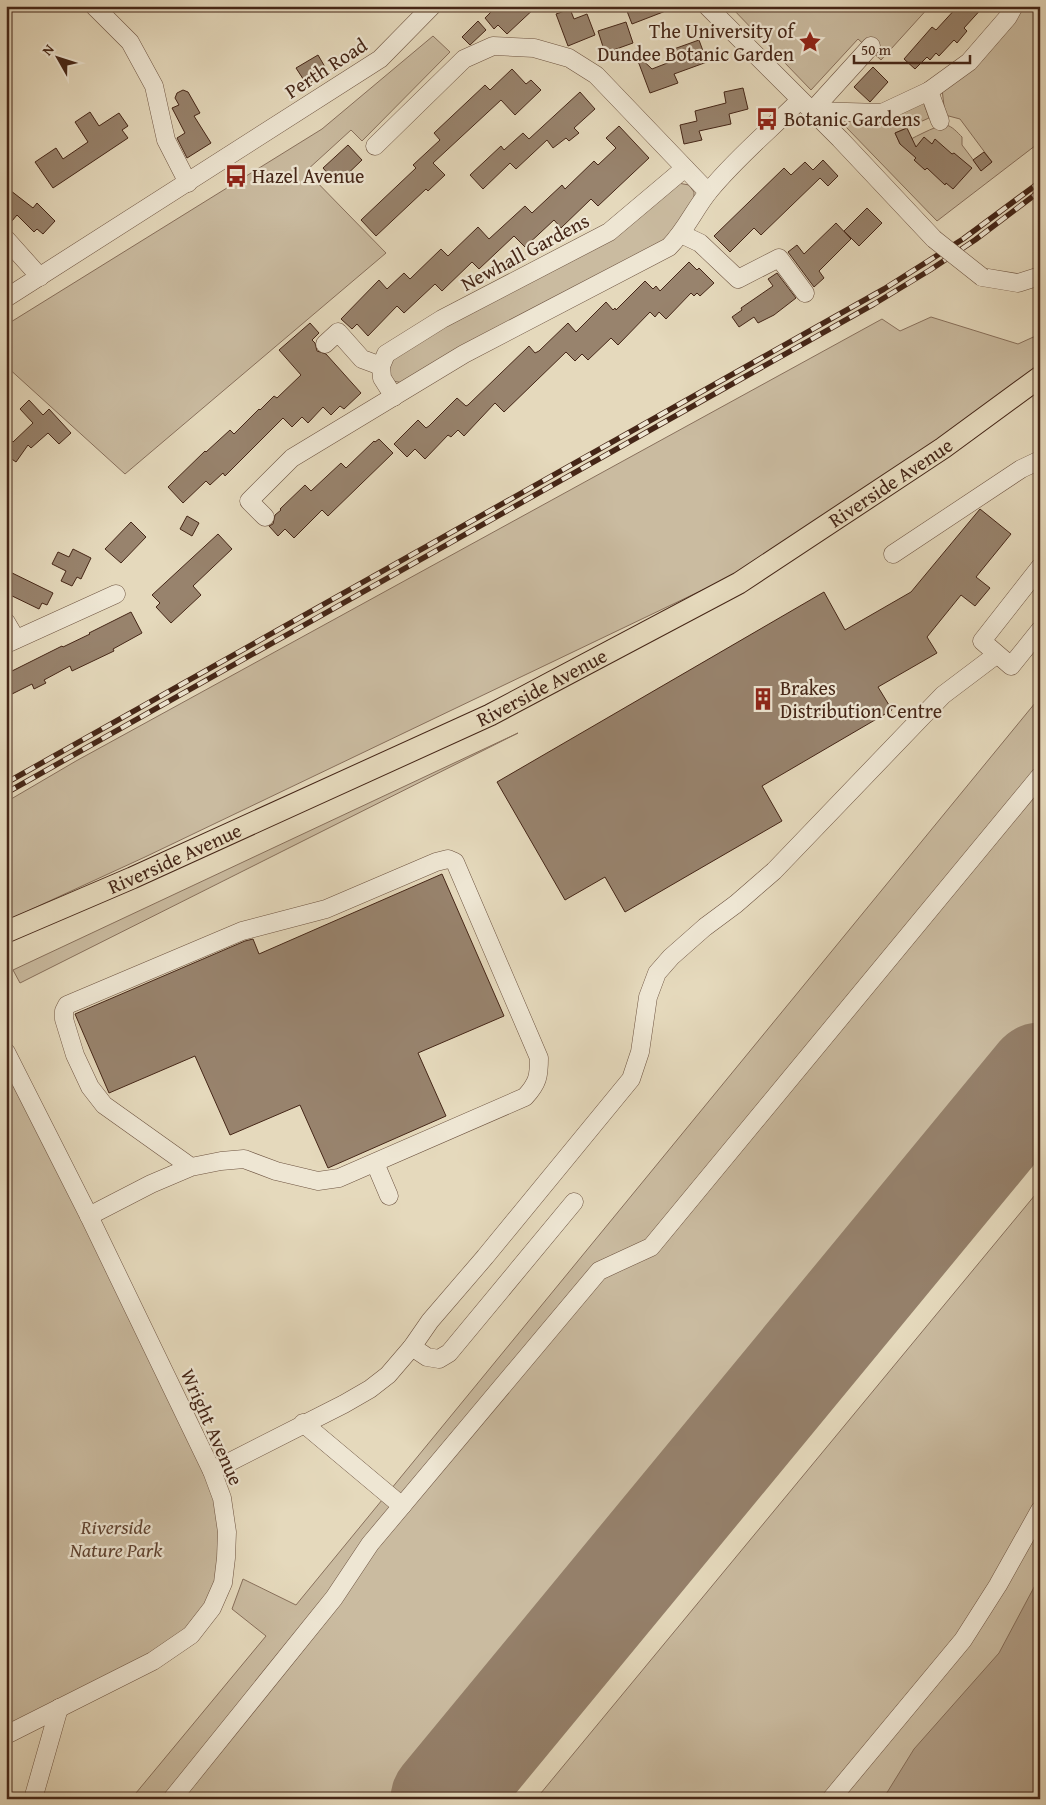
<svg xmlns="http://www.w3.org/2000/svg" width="1046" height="1805" viewBox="0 0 1046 1805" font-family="'Gentium Book Plus',serif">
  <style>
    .green { fill: #cabba0; stroke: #88705c }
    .water { fill: #af9c84; stroke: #856d58 }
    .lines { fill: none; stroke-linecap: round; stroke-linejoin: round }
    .runway { stroke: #95806a; stroke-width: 105 }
    .building { fill: #98836d; stroke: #452617 }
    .minor-casing { stroke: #6d5340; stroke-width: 19 }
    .major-casing { stroke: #452617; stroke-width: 23 }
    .minor { stroke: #eee6d3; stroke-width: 18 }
    .major { stroke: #e5d9bc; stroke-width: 21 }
    .rail-casing { stroke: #452617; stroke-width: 5.5 }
    .rail { stroke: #eee6d3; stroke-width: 4; stroke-dasharray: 11; stroke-linecap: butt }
    .minor-bridge-casing { stroke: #6d5340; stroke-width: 19; stroke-linecap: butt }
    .minor-bridge { stroke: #eee6d3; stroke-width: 18 }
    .labels { text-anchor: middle; stroke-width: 4.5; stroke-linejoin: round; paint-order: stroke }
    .poi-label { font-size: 20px; fill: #452617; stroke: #eee6d3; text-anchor: start }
    .street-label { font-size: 20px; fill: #452617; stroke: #eee6d3 }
    .park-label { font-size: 20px; font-style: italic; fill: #604432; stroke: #eee6d3 }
  </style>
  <rect width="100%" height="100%" fill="#e5d9bc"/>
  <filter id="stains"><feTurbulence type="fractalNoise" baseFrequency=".004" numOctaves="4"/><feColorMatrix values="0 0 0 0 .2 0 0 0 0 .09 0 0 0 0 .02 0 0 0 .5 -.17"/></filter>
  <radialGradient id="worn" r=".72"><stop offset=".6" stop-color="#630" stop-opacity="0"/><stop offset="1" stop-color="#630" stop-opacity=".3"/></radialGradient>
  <g class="green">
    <path d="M730 6H930L881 60 858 39 811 90Z"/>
    <path d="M1023 6H1040V142L937 221 846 127 851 118 923 101 929 118 895 133 900 144C911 140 935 125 946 125 952 126 958 133 962 137V145L981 170 992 162 960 119 945 115 942 89 1016 19Z"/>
    <path d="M433 36 450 52 362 141 351 130 306 171 386 253 125 474 6 366V325L322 129Z"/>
    <path d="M678 183 689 185 694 192V202L667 240 403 383 393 381 386 370 390 358Z"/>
    <path d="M931 317 1018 344 1040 334V366L893 471 740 572 145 857 6 921V802L76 761 882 319 900 331Z"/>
    <path d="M1040 697V1073L889 1257 856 1260 814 1313 827 1324V1331L824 1336 478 1761 428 1764 400 1799H131L266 1636 232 1609 243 1579 296 1605Z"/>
    <path d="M518 733 20 983 13 970Z"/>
    <path d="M6 1052 212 1471 226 1558 191 1635 6 1735Z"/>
    <path d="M1040 1189V1501L1018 1540 1040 1517V1799H536Z"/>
  </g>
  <path class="water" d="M1040 1576V1799H883L914 1749 999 1653Z"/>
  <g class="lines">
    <path class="runway" d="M443 1799 1040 1075"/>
  </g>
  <g class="building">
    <path d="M497 6H537L507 34 498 25 494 29 485 18Z"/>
    <path d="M625 6H676V7L632 24Z"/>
    <path d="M958 6H984L964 28 967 31 957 43 954 40 939 56 936 53 930 60 927 57 915 69 904 59 932 27 936 30Z"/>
    <path d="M570 9 574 19 587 14 595 35 568 46 556 14Z"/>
    <path d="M478 21 486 30 470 45 462 37Z"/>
    <path d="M626 22 633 43 605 53 598 31Z"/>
    <path d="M699 40 707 62 674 74 678 83 650 93 635 53 652 69 675 60 671 50Z"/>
    <path d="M318 55 328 72 307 85 296 68Z"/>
    <path d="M873 67 888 82 870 102 854 87Z"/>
    <path d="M512 69 526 84 531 80 541 90 515 115 501 100 433 163 445 175 428 191 426 189 376 236 361 220 416 168 413 165 440 140 434 133 485 85 490 90Z"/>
    <path d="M743 88 748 109 729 114 731 124 699 131 702 140 684 144 680 125 697 121 695 111 726 103 724 92Z"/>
    <path d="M183 90 188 92 200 113 194 116 211 143 187 158 177 138 185 133 172 108 179 105 175 98 177 93Z"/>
    <path d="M580 92 595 109 574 128 579 133 569 141 566 138 553 148 547 140 516 169 510 163 483 189 470 175 501 146 504 150 523 133 529 139Z"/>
    <path d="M90 112 99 126 119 113 128 126 122 130 128 138 53 188 35 162 56 148 63 159 88 142 75 122Z"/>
    <path d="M619 126 649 158 598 206 591 199 561 228 554 220 525 247 514 236 479 269 472 262 442 291 435 284 404 313 397 306 368 336 357 324 352 329 341 319 379 280 387 289 404 273 410 279 441 249 448 256 478 227 489 239 525 206 532 213 562 185 565 189 594 161 598 165 616 148 606 138Z"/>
    <path d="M907 128 916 147 924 137 932 144 935 139 952 154 954 153 972 168 953 189 946 183 945 185 927 168 925 170 914 160 916 158 900 144 895 133Z"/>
    <path d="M348 145 362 160 337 184 323 168Z"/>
    <path d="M984 152 992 162 981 171 973 160Z"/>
    <path d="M823 160 838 176 828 186 820 178 761 235 754 228 730 252 714 236 784 168 791 175 805 162 813 170Z"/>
    <path d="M6 187 33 208 37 203 55 221 43 234 37 229 34 232 17 215 6 228Z"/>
    <path d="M867 208 882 223 859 246 844 231Z"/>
    <path d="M836 223 851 239 819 271 824 278 814 287 788 252 797 245 804 254Z"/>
    <path d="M689 262 697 270 699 268 714 283 700 296 697 293 694 296 691 293 666 319 659 312 655 317 650 312 618 345 611 338 588 360 582 354 575 361 566 352 504 412 495 403 464 436 458 430 451 437 448 435 425 459 415 449 407 457 394 444 418 420 426 428 429 426 457 398 466 406 468 405 529 346 535 353 539 351 568 323 576 332 606 302 613 310 615 308 616 310 645 281 653 289 656 286 660 291Z"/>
    <path d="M777 273 796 298 774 315 758 323 754 317 739 327 732 317 742 310 741 308 773 286 768 279Z"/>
    <path d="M310 323 319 333 312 340 315 343 317 351 326 354 361 393 344 409 340 406 331 415 323 407 308 423 302 417 292 427 283 418 225 476 223 473 210 485 206 481 183 503 168 487 205 451 206 452 230 430 234 434 259 409 260 410 274 396 277 398 301 375 279 350Z"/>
    <path d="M29 400 43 415 49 409 71 433 59 444 48 433 31 448 28 445 16 462 6 455V437L13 442 33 423 20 409Z"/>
    <path d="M379 439 393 453 328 516 322 510 294 538 285 529 278 536 269 526 273 524 275 515 281 510 280 509 305 485 311 491 341 463 346 468 374 441 375 442Z"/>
    <path d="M980 509 1011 534 976 577 990 588 975 606 961 595 927 637 937 653 878 687 892 710 762 786 782 821 625 912 605 877 565 900 497 782 824 592 845 630 911 592Z"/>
    <path d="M187 516 199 523 192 536 180 529Z"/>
    <path d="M131 522 146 537 121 563 105 549Z"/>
    <path d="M218 534 232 549 193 586 201 595 171 623 156 607 160 603 152 595Z"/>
    <path d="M73 549 91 558 81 579 77 577 72 586 61 581 66 571 52 564 58 552 69 557Z"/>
    <path d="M6 570 53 593 47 605 42 603 39 609 6 593Z"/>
    <path d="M131 612 142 633 113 649 114 651 72 671 70 666 44 680 46 683 34 689 32 684 6 697V674L62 646 63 647 90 634 89 633Z"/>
    <path d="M442 874 504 1016 418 1053 446 1116 328 1168 300 1105 230 1135 195 1056 109 1093 75 1014 245 941 253 939 259 954Z"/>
  </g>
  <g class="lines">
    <defs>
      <g id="minor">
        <path d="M94 6 130 42 154 86 166 140 188 183"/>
        <path d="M707 6 840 139 934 239"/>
        <path d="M929 91 940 121"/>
        <path d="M812 111 882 113 929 91 969 62 1008 17 1014 6"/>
        <path d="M812 111 871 46"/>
        <path d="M375 146 464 59 493 46 534 48 569 58 596 75 708 192"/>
        <path d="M681 234 700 243 738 279 779 258 805 293"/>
        <path d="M6 239 40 277"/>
        <path d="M982 277 1018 283 1040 276"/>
        <path d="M6 298 380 59 432 6"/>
        <path d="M325 344 338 332 362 359 381 366"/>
        <path d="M394 397 382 378 381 366 386 354 442 319 609 232 685 168"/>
        <path d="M265 517 249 501 292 458 464 354 669 247C686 230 695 208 710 190 737 157 770 130 800 100"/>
        <path d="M893 554 1021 469 1040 460"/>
        <path d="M1040 567 982 641 1011 666 1040 630"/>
        <path d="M6 622 16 639"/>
        <path d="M6 644 116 594"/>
        <path d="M6 1052 89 1216 212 1471 222 1498 227 1532 226 1558 223 1583 212 1608 191 1635 153 1661 6 1735"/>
        <path d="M375 1163 389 1196"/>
        <path d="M89 1216 151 1184 191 1167 221 1161 244 1159 276 1171 318 1181 339 1178 525 1097C538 1083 539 1076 539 1058L455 862 448 859 436 862 326 909 242 931 67 1005 64 1011V1019L75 1055 90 1087 104 1105 191 1167"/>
        <path d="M412 1347 427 1357 439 1359 449 1353 574 1202"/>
        <path d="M303 1423 402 1506"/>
        <path d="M212 1471 344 1404 370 1389 388 1375 412 1347 430 1321 485 1257 631 1079 640 1052 648 997 657 973 671 957 705 927 736 904 774 871 943 695 996 655"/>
        <path d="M33 1799 59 1708"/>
        <path d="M172 1799 334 1598 370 1544 599 1271 651 1247 1040 776"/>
        <path d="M831 1799 963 1640 998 1585 1040 1510"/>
      </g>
      <g id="major">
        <path id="s1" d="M6 932 132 878 490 715 739 583 943 448 1040 377"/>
      </g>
    </defs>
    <use href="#minor" class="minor-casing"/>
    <use href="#major" class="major-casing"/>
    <use href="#minor" class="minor"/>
    <use href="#major" class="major"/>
    <defs>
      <g id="rail">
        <path d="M6 783 884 289 963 239 1040 182"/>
        <path d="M6 793 874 304 930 270 975 240 1040 191"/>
      </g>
    </defs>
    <use href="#rail" class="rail-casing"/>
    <use href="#rail" class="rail"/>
    <defs>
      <path id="minor-bridge" d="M934 239 982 277"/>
    </defs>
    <use href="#minor-bridge" class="minor-bridge-casing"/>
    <use href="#minor-bridge" class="minor-bridge"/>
  </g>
  <defs>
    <symbol id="sight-bare" viewBox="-9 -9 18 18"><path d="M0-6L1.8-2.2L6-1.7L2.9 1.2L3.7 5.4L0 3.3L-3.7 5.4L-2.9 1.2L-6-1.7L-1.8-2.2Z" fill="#8f2418" stroke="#eee6d3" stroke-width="2.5" paint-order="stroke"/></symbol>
    <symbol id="bus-bare" viewBox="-9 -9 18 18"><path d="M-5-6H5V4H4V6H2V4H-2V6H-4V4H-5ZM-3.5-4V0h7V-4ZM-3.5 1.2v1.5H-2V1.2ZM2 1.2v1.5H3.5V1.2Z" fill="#8f2418" stroke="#eee6d3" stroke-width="2.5" paint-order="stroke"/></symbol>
    <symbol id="building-bare" viewBox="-9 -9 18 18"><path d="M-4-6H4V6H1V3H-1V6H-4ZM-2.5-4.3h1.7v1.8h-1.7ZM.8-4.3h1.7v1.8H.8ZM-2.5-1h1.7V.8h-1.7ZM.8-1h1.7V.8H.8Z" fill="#8f2418" stroke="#eee6d3" stroke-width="2.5" paint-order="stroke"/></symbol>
  </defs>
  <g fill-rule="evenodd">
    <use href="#sight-bare" x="794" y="26" width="32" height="32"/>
    <use href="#bus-bare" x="751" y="103" width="32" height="32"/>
    <use href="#bus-bare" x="220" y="160" width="32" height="32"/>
    <use href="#building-bare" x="747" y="683" width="32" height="32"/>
  </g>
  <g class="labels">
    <g class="poi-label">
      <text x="794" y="38" text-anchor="end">The University of<tspan x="794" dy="23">Dundee Botanic Garden</tspan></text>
      <text x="784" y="126">Botanic Gardens</text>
      <text x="252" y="183">Hazel Avenue</text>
      <text x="780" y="695">Brakes<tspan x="780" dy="23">Distribution Centre</tspan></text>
    </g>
    <g class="street-label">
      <text transform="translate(326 68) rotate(-33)" y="7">Perth Road</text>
      <text transform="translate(525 252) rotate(-28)" y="7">Newhall Gardens</text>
      <text dy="7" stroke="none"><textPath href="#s1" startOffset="994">Riverside Avenue</textPath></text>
      <text dy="7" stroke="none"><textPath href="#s1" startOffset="589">Riverside Avenue</textPath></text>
      <text dy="7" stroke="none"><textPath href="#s1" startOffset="184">Riverside Avenue</textPath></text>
      <text transform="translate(212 1427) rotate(66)" y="7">Wright Avenue</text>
    </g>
    <g class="park-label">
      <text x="116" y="1534">Riverside<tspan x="116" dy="23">Nature Park</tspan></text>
    </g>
  </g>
  <rect width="1046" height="1805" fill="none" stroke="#e5d9bc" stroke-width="25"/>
  <rect x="8" y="8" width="1031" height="1790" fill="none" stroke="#452617" stroke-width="2.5"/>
  <rect x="12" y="12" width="1021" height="1780" fill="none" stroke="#452617"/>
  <g transform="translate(58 58) rotate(309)" stroke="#eee6d3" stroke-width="4" paint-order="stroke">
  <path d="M0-4L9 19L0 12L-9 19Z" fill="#452617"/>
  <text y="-8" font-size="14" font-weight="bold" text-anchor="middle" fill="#452617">N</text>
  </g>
  <path d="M854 55v8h116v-8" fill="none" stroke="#452617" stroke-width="2.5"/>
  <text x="861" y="55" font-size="15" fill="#452617" stroke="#eee6d3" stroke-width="4" paint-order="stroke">50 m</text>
  <rect width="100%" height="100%" filter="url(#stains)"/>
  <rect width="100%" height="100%" fill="url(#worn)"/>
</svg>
